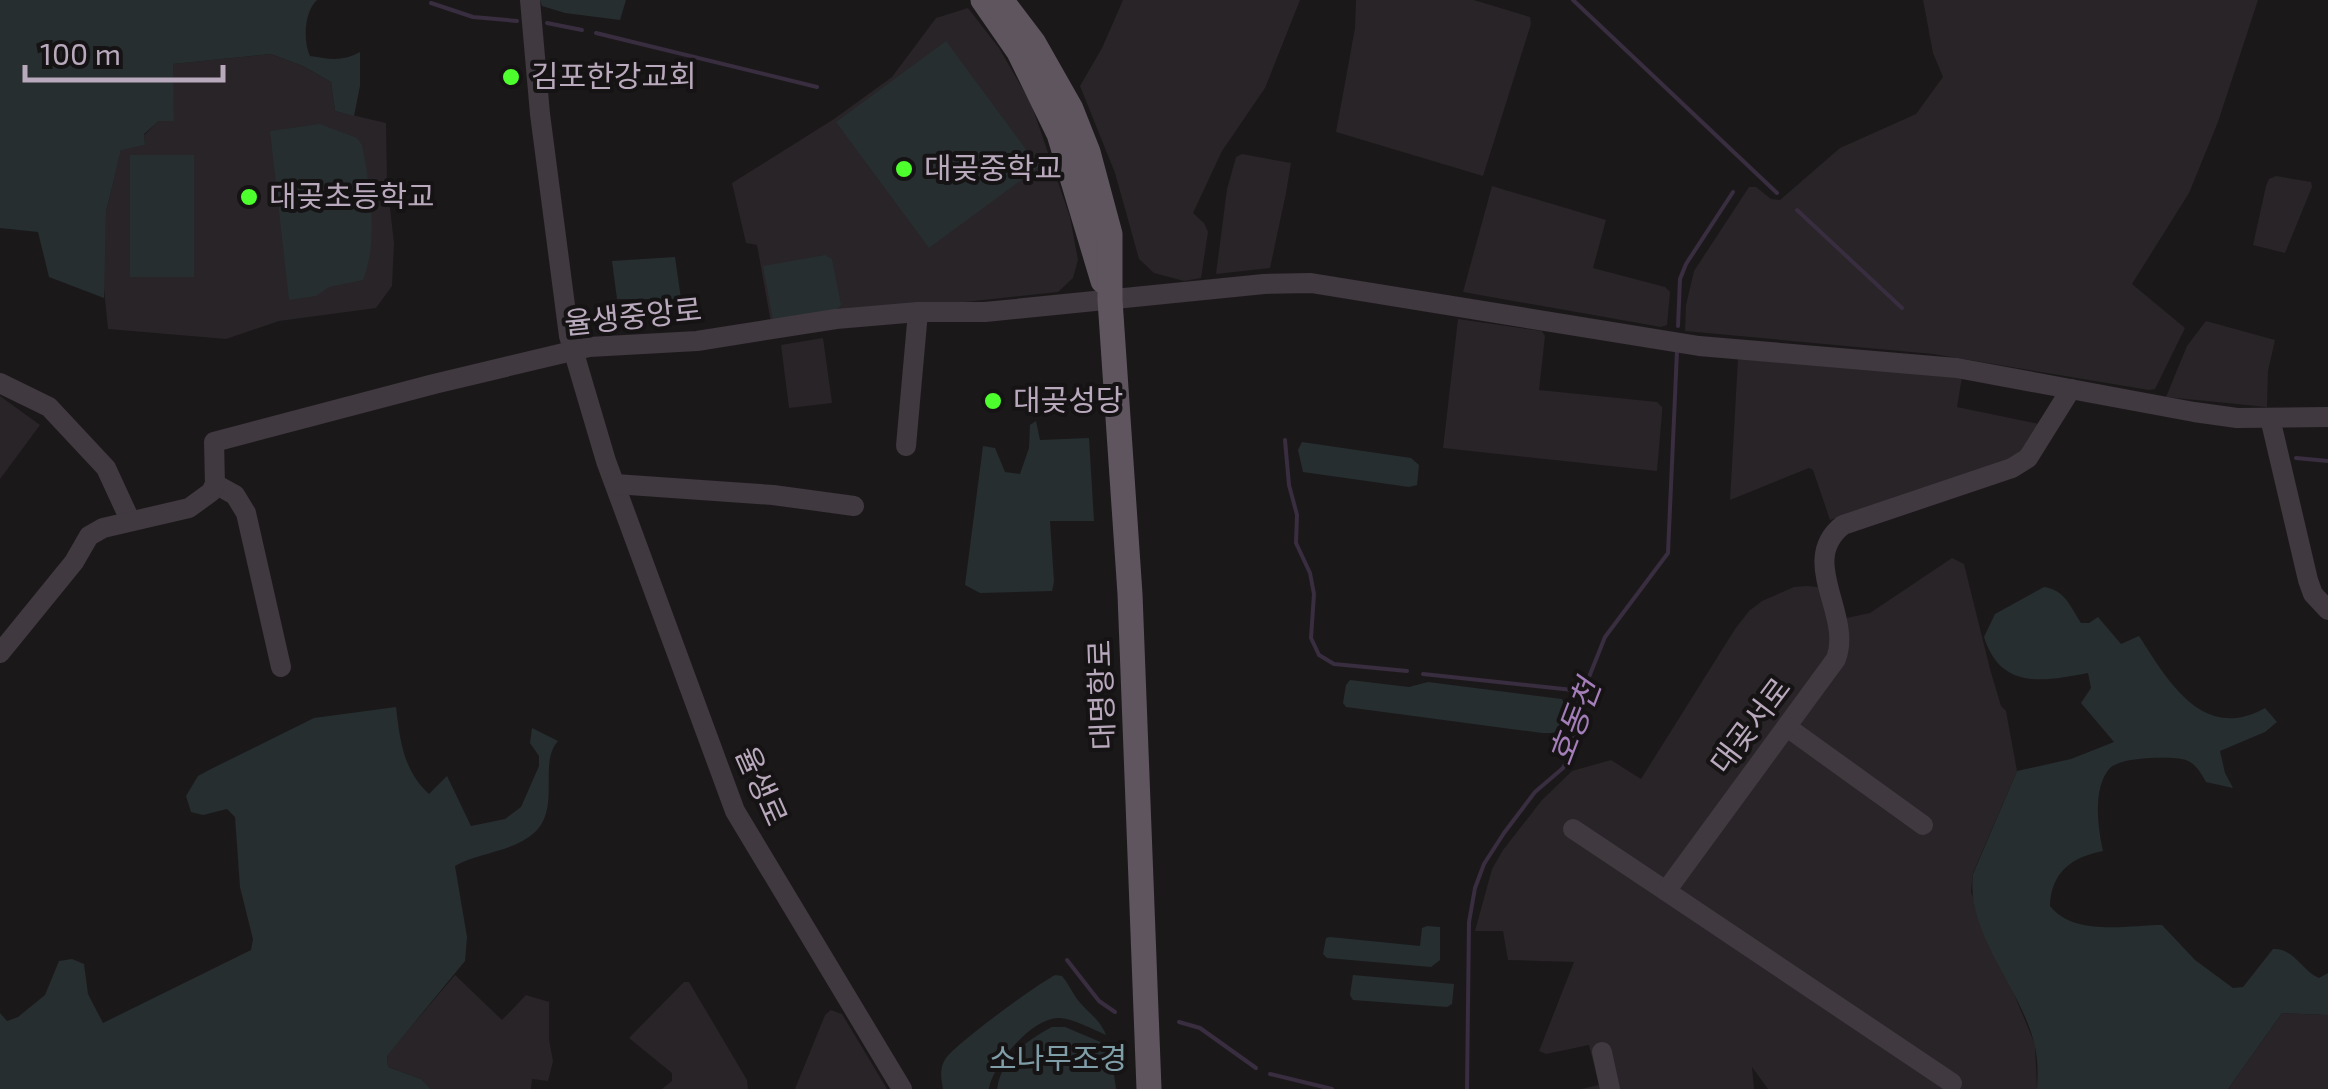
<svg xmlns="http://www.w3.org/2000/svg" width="2328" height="1089" viewBox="0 0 2328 1089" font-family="'Exo 2','Noto Sans KR',sans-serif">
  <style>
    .built { fill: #282427 }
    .green { fill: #262e30 }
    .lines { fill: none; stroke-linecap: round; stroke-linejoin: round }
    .stream { stroke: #392d40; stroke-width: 4 }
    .minor { stroke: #403940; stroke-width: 20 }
    .major { stroke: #5f555f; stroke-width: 25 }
    .poi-dot { fill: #4dff2c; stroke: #161315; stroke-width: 4 }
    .labels { text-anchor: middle; stroke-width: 8; stroke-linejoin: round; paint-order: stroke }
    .poi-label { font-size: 30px; fill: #b9a9bc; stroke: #161315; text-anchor: start }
    .street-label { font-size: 30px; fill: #b9a9bc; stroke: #161315 }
    .park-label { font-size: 30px; fill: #7f9ea8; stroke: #161315 }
    .water-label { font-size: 32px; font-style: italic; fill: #a47eb9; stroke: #161315 }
  </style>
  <rect width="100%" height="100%" fill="#1b181a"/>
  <g class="built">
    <path d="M1123 0H1300L1265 88 1222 151 1193 213 1204 223 1208 232 1201 278 1184 281 1154 273 1139 259 1115 173 1080 86 1102 48Z"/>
    <path d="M1356 0H1474L1530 17 1531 24 1483 176 1336 132 1355 28Z"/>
    <path d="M1923 0H2258L2218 122 2189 193 2132 284 2185 328 2155 389 2149 390 1933 354 1685 331 1686 305 1694 271 1749 187H1756L1771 199 1780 200 1840 148 1916 114 1943 77 1933 53Z"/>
    <path d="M968 8 999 48 1031 103 1070 217 1078 260 1073 278 1058 292 771 323 757 245 746 243 732 183 834 119 892 77 936 18Z"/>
    <path d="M271 54 303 66 331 82 335 111 386 123 387 182 394 243 392 286 376 308 279 321 226 339 108 329 103 279 106 212 121 149 145 145 144 135 159 121 174 120 172 64Z"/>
    <path d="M1242 154 1291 163 1286 193 1270 268 1216 274 1227 189 1236 157Z"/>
    <path d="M2276 176 2311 182 2312 187 2285 253 2253 245 2266 186 2269 179Z"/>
    <path d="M1492 186 1606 220 1593 268 1665 287 1670 292 1667 325 1661 327 1463 292Z"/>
    <path d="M1458 319 1542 331 1545 336 1539 390 1657 402 1662 407V413L1657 471 1443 448Z"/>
    <path d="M2206 321 2275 340 2268 371 2267 407 2166 397 2187 346Z"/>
    <path d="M823 338 832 403 789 408 781 345Z"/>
    <path d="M1738 359 1962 377 1957 407 2044 425 2024 452 1992 467 1830 520 1813 470 1809 468 1730 500Z"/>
    <path d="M0 396 40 425 0 479Z"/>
    <path d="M1952 558 1964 564 1990 669 2001 706 2006 711 2017 771 1973 873 1971 892 2035 1044 2037 1089H1768L1752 1067 1754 1089H1581L1599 1085 1589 1045 1546 1054 1539 1051 1574 962 1508 960 1503 931H1475L1492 869 1503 850 1542 800 1572 771 1611 760 1641 779 1735 629 1749 611 1762 601 1794 587 1807 586 1819 587 1828 622 1870 613Z"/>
    <path d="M455 975 502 1020 526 995 549 1002V1040L553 1061 548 1081 532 1079 531 1089H431L421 1079 388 1067 387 1055Z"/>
    <path d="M684 982H689L747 1080 748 1089H662L672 1081V1073L629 1038Z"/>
    <path d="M831 1010 842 1014 887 1089H795L825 1015Z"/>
    <path d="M2282 1013 2328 1015V1089H2228Z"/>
  </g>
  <g class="green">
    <path d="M0 0H317C304 12 303 41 310 56 329 59 342 62 360 52V86L354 116 335 111 331 82 303 66 271 54 173 64 174 121H159L144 134 145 145 121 150 106 212 104 298 49 277 38 232 0 228Z"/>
    <path d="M540 0H626L620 20 565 13 542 6Z"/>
    <path d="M946 41 1039 167 929 248 836 122Z"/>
    <path d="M320 124 357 138 362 145C370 185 379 241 363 280L329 287 316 296 289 300 270 131Z"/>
    <rect x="130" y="155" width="64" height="122"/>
    <path d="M825 255 832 259 841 305 836 310 773 321 763 266Z"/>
    <path d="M675 257 681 299H617L612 261Z"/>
    <path d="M1036 421 1040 440 1089 438 1094 521H1050L1054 582 1052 591 980 593 965 585 983 446 995 448 1005 472 1020 474 1029 448 1030 425Z"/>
    <path d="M1302 442 1411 458 1419 465 1417 485 1409 487 1303 472 1298 450Z"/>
    <path d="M2044 587C2065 590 2070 606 2081 623H2089L2098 617 2121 644 2139 636C2168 681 2203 743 2265 708L2277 722 2265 732 2220 751 2225 773 2233 788 2206 782C2201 773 2196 764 2186 760 2172 756 2120 757 2110 768 2092 788 2098 828 2103 851 2072 857 2051 872 2050 906 2075 937 2128 925 2162 925L2195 960 2233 988 2243 987 2273 949C2294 948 2301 970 2319 978L2328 973V1015L2282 1013 2228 1089H2037C2038 1074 2038 1057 2034 1042 2019 985 1966 934 1973 874L2017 771 2071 759 2114 742 2081 703 2091 688 2088 673C2045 681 2001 691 1984 637L1995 614Z"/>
    <path d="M1350 680 1409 687 1428 682 1562 699 1565 705 1558 730 1553 733H1542L1346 707 1343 703 1346 685Z"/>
    <path d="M396 707C400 740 403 770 429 794L447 776 471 826 505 819 521 807 539 766V756L530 743 532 728 558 741C538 763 561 807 535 832 514 852 479 852 455 866L467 937 465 961 387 1056 388 1067 421 1079 431 1089H0V1013L7 1021 18 1017 45 995 59 961 72 959 84 964 88 994 103 1023 251 950 253 939 240 887 235 817 227 809 203 815 191 812 186 796 198 776 209 770 314 718Z"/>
    <path d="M1427 926 1440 927V960L1431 967 1327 958 1323 954 1326 938 1330 937 1420 946 1422 928Z"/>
    <path d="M1055 975 1062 976C1068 983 1072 992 1077 999 1087 1012 1100 1019 1106 1035 1092 1029 1074 1019 1060 1018 1033 1016 992 1065 989 1089H943C941 1078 939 1068 946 1058 958 1042 1036 985 1055 975Z"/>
    <path d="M1353 975 1454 984 1452 1004 1447 1007 1353 1000 1350 995Z"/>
    <path d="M1052 1027H1065L1110 1046 1116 1089H997C1001 1059 1027 1040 1052 1027Z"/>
  </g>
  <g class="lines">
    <g class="stream">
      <path d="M1573 0 1777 193"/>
      <path d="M431 3 473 17 517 21"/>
      <path d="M547 23 582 30"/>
      <path d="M596 33 817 87"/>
      <path d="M1797 210 1902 308"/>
      <path d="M1678 326 1680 279 1686 264 1733 192"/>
      <path d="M1285 440 1289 485 1297 515 1296 543 1310 573 1314 594 1311 638 1319 655 1334 664 1407 671"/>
      <path d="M2296 458 2328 461"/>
      <path d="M1423 674 1582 691"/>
      <path d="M1067 960 1099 1001 1115 1012"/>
      <path d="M1179 1022 1200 1028 1256 1068"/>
      <path d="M1270 1074 1332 1089"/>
      <path d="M1467 1089 1469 922 1475 888 1484 864 1504 833 1535 792 1563 768 1569 757 1583 692 1605 637 1668 553 1677 351"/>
    </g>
    <g class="minor">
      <path d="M530 0 540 114 569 336 606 461 735 811 902 1089"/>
      <path d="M0 383 49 407 106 468 130 520"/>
      <path d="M2270 418 2308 580 2313 594 2328 610"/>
      <path d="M906 446 918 312"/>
      <path d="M215 484 235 495 246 513 281 667"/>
      <path d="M615 484 773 495 854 506"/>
      <path d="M0 653 74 562 89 536 103 528 189 508 211 492 215 484 214 442 434 384 589 347 697 341 836 319 918 312H985L1264 284 1311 283 1699 346 1957 368 2194 412 2237 418 2328 417"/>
      <path d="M1787 727 1923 825"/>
      <path d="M1573 829 1666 891"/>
      <path d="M1602 1052 1610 1089"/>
      <path d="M1952 1083 1666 891 1836 659C1853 614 1797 561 1843 525L2012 468 2028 458 2071 389"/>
    </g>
    <g class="major">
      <path d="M983 0 1019 52 1059 134 1103 281"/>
      <path d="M1001 0 1033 42 1071 109 1088 152 1110 234V300L1130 594 1149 1089"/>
    </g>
  </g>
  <g class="poi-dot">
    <circle cx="511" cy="77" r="10"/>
    <circle cx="904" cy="169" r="10"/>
    <circle cx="249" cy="197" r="10"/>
    <circle cx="993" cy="401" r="10"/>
  </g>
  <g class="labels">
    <g class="poi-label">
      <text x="531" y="87">김포한강교회</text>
      <text x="924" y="179">대곶중학교</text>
      <text x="269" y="207">대곶초등학교</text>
      <text x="1013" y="411">대곶성당</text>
    </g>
    <g class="street-label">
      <text transform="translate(633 317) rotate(-6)" y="10">율생중앙로</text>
      <text transform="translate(1102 695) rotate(-92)" y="10">대명항로</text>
      <text transform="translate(1751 726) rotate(-53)" y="10">대곶서로</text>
      <text transform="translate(761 786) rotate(66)" y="10">율생로</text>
    </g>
    <g class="park-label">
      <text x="1058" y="1069">소나무조경</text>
    </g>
    <g class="water-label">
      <text transform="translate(1575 722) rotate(-69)" y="11">호동천</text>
    </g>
  </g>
  <path d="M25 65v15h198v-15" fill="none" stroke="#b9a9bc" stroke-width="5"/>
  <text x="40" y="65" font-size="30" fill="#b9a9bc" stroke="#161315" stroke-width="8" paint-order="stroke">100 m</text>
</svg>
